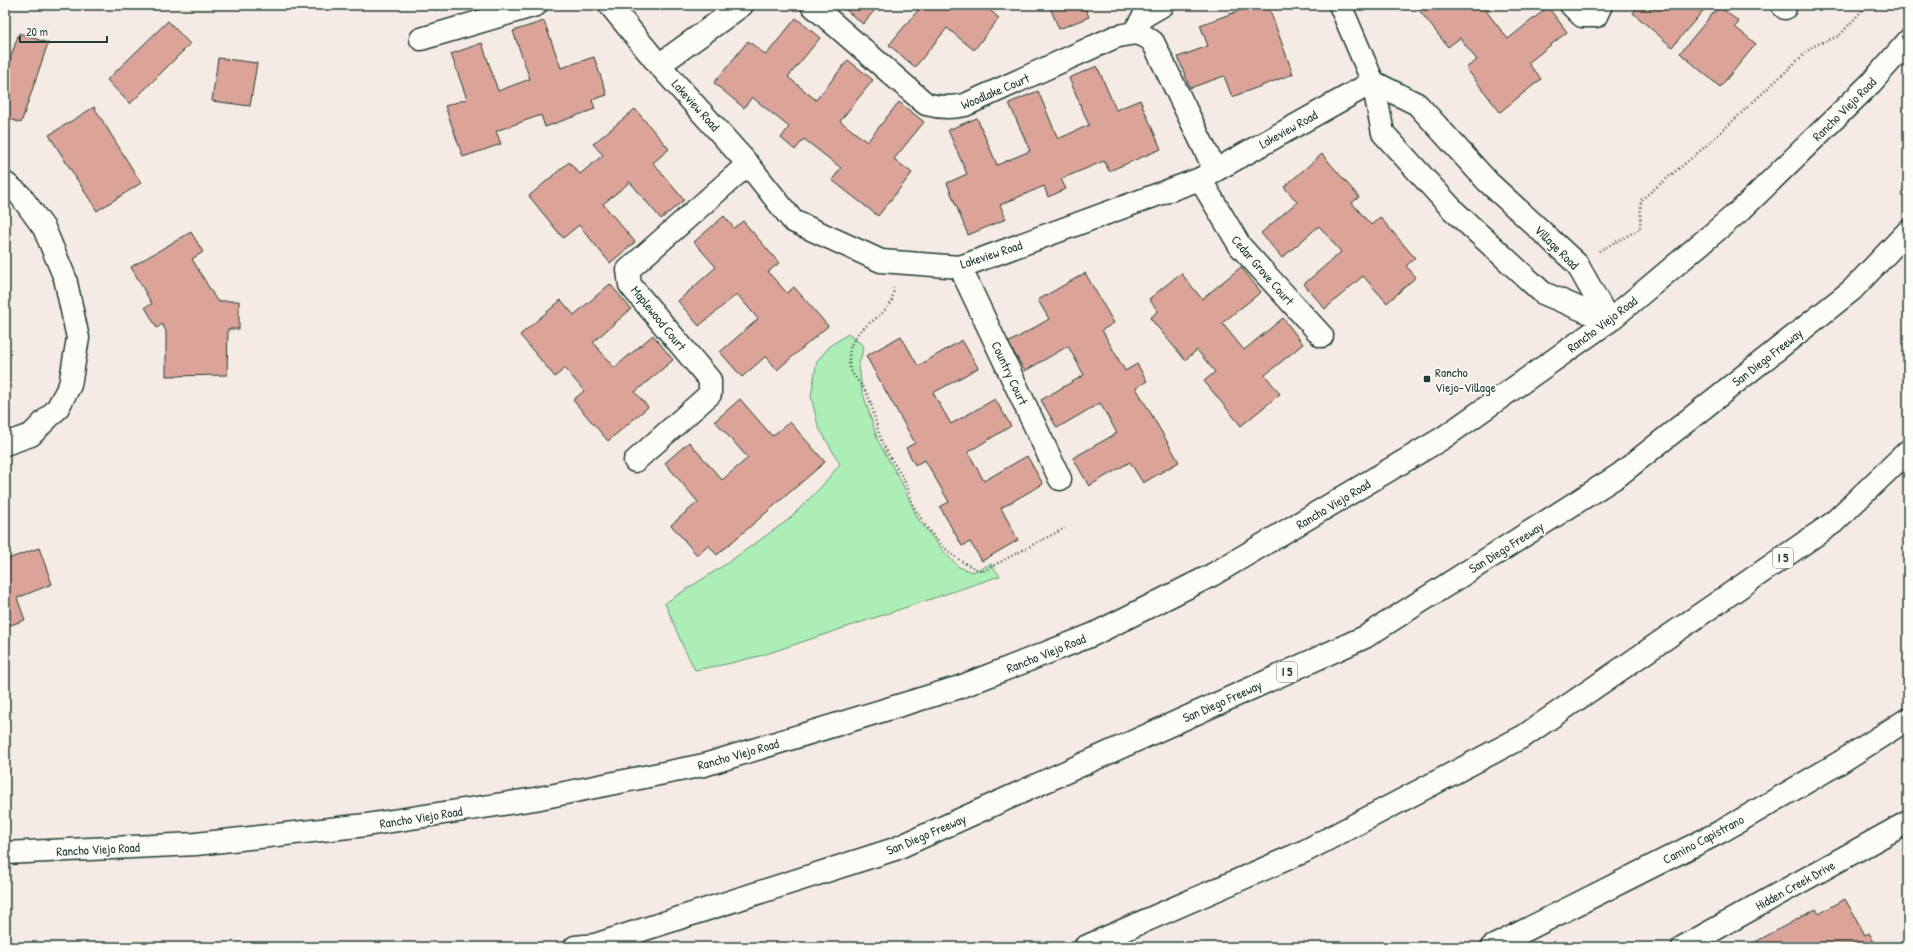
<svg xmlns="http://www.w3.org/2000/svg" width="1913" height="952" viewBox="0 0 1913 952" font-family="'Patrick Hand',sans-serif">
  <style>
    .green { fill: #adedb6; stroke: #669575 }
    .building { fill: #dca498; stroke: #1f3d34 }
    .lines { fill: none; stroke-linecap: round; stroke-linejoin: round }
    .minor-casing { stroke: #1f3d34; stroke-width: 25 }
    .major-casing { stroke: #1f3d34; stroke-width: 25 }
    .highway-casing { stroke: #1f3d34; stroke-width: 25 }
    .path { stroke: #1f3d34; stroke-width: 2.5; stroke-dasharray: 1 3; stroke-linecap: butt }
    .minor { stroke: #fdfcf7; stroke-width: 22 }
    .major { stroke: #fdfcf7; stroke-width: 22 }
    .highway { stroke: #fdfcf7; stroke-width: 22 }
    .poi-dot { fill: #1f3d34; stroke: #fdfcf7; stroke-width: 1.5 }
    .labels { text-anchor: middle; stroke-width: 3.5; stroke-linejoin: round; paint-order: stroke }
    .shield { fill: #fdfcf7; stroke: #62766e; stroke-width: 1 }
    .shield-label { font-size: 12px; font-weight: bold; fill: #1f3d34 }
    .street-label { font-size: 13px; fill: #1f3d34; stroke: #fdfcf7 }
    .poi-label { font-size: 13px; fill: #1f3d34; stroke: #fdfcf7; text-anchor: start }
  </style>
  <rect width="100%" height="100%" fill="#f6eae4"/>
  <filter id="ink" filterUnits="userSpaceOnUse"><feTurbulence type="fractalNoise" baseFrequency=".025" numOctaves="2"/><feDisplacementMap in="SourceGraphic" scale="8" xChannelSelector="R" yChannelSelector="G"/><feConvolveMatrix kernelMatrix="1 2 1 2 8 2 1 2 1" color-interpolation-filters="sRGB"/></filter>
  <g filter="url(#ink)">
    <path class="green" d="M848 334 864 346 859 364 862 390 878 441 902 483 918 519 946 554 959 567 972 572 991 564 1000 576 763 655 727 664 695 670 682 644 665 603 726 564 788 520 820 488 840 464 818 426 811 396 817 361 830 346Z"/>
    <g class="building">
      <path d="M434 5H452L435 10Z"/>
      <path d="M840 5H879L863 24Z"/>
      <path d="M915 5H984L999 18 974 50 947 28 915 67 889 45 919 9Z"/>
      <path d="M1049 5H1084L1089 17 1059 29Z"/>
      <path d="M1255 5H1268L1293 74 1232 97 1224 76 1190 88 1178 57 1208 46 1200 25Z"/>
      <path d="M1415 5H1495L1486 11 1508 39 1548 7 1567 32 1528 63 1541 79 1500 112 1466 68 1477 60 1460 38 1448 47Z"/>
      <path d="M1639 5H1708L1672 47 1633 13Z"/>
      <path d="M1719 6 1739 22 1735 27 1756 44 1720 87 1680 53Z"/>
      <path d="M796 18 820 38 788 77 816 100 848 60 873 80 840 121 867 142 899 102 924 122 894 159 912 173 878 216 832 180 841 168 804 139 795 150 781 138 789 127 752 97 744 108 714 83 748 41 766 55Z"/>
      <path d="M168 21 190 44 130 104 107 80Z"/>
      <path d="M544 21 561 68 594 57 607 95 592 100 595 109 545 127 541 115 496 131 501 144 463 157 445 106 467 99 451 54 482 43 498 91 530 79 513 31Z"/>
      <path d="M19 33 48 43 21 123 5 117V74Z"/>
      <path d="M218 58 257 63 250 106 212 101Z"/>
      <path d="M1097 66 1116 110 1140 100 1161 149 1109 171 1104 161 1061 179 1066 189 1048 197 1044 186 1000 205 1006 219 968 235 947 183 967 174 948 130 977 118 997 165 1030 151 1009 103 1038 91 1058 139 1089 125 1069 78Z"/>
      <path d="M94 107 141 183 97 211 49 135Z"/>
      <path d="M635 109 669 149 653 163 684 200 661 219 630 182 603 204 635 242 610 263 579 225 563 238 529 196 569 162 580 174 603 155 593 144Z"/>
      <path d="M1322 154 1359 197 1352 203 1371 225 1380 217 1415 258 1406 266 1416 277 1387 303 1363 276 1325 309 1304 284 1341 252 1319 226 1282 258 1261 233 1297 202 1284 187Z"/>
      <path d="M724 216 734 228 743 221 779 263 768 272 787 293 794 287 828 326 777 370 766 356 742 377 720 352 758 319 737 294 699 326 678 301 716 267 694 242Z"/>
      <path d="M191 232 203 252 192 259 217 301H239V329H228L227 375 166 376V331L162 324 157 328 145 307 152 304 131 267Z"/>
      <path d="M1241 267 1261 292 1222 323 1244 350 1283 318 1303 344 1265 375 1280 394 1241 426 1204 381 1215 372 1197 350 1185 360 1150 318 1158 311 1149 299 1181 273 1202 299Z"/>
      <path d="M1085 273 1114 323 1102 330 1125 371 1137 364 1147 381 1136 388 1179 462 1143 483 1130 462 1089 486 1073 458 1117 433 1100 403 1057 428 1041 400 1084 375 1068 346 1025 371 1008 343 1049 319 1038 300Z"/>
      <path d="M610 284 631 309 593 342 614 368 653 335 673 360 635 392 648 407 608 441 573 400 584 391 565 368 555 377 520 335 561 300 574 315Z"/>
      <path d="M901 336 918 366 962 340 978 368 933 393 951 424 995 399 1011 426 968 452 984 481 1027 456 1043 484 1001 508 1018 540 982 561 970 542 962 546 940 507 949 502 925 460 915 465 906 448 915 443 866 356Z"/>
      <path d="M740 399 772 436 790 422 825 462 717 555 708 545 697 555 671 525 698 502 665 463 689 442 722 480 748 458 715 421Z"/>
      <path d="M39 548 52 584 17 598 25 620 5 627V560Z"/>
      <path d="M1845 899 1865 935 1869 933 1877 947H1746L1816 909 1819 914Z"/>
    </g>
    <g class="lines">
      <defs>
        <g id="minor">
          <path d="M610 5 659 65 748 164 793 221 881 261 960 267 1200 179 1373 82"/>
          <path d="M812 5 926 104C940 108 951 108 965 105L1115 37C1132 33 1139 30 1153 42L1215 170"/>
          <path d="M1340 5 1373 82 1383 133 1454 211 1543 293 1609 321"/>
          <path d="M1571 5 1582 16H1596L1601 5"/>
          <path d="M1782 5 1785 8"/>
          <path d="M1134 32 1144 16 1163 5"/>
          <path d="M421 39 536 5"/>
          <path d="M659 65 742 5"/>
          <path d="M1373 82 1417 104 1488 182 1577 264 1609 321"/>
          <path d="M1200 179 1240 246 1322 336"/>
          <path d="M5 183 20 195 44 228 65 278 78 338 70 385 57 409 31 435 5 444"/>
          <path d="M960 267 1060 479"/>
          <path d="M635 461 710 394V380L630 285 628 270 748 164"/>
          <path d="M1492 947 1722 831 1839 763 1908 719"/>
          <path d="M1683 947 1908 822"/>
        </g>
        <path id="major" d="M5 853 196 844 366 825 535 799 704 765 960 687 1092 635 1212 575 1443 438 1609 321 1742 209 1871 83 1908 41"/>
        <g id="highway">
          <path d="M575 947 595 945 895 849 1365 637 1619 475 1852 290 1908 231"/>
          <path d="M1085 947 1305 851 1524 736 1833 523 1908 451"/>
        </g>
      </defs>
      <use href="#minor" class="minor-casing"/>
      <use href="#major" class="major-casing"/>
      <use href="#highway" class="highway-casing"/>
      <g class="path">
        <path d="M1599 251 1640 229 1641 200 1706 146 1813 46 1839 36 1867 5"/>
        <path d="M894 288C893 292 893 299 891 303 875 326 848 327 849 362 849 375 863 384 868 396 874 410 876 427 882 442 889 457 899 470 906 484 910 492 911 502 916 510 930 536 954 563 983 571L1065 528"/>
      </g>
      <use href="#minor" class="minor"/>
      <use href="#major" class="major"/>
      <use href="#highway" class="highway"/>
    </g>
  </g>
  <rect class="poi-dot" x="1423" y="375" width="8" height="8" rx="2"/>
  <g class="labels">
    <g class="shield">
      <rect x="1773" y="548" width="20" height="20" rx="3"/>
      <rect x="1277" y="662" width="20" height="20" rx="3"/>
    </g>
    <g class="shield-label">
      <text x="1783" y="562">I 5</text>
      <text x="1287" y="676">I 5</text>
    </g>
    <g class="street-label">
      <text transform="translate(995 91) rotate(-23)" y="5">Woodlake Court</text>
      <text transform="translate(696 105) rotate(48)" y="5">Lakeview Road</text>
      <text transform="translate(1844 109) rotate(-45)" y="5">Rancho Viejo Road</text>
      <text transform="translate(1288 129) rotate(-29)" y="5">Lakeview Road</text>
      <text transform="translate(1557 247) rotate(45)" y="5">Village Road</text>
      <text transform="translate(991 254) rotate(-18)" y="5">Lakeview Road</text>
      <text transform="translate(1263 270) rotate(49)" y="5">Cedar Grove Court</text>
      <text transform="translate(659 318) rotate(51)" y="5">Maplewood Court</text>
      <text transform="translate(1602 324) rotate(-37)" y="5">Rancho Viejo Road</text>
      <text transform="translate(1767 357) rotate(-38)" y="5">San Diego Freeway</text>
      <text transform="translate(1010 373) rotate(65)" y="5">Country Court</text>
      <text transform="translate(1333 504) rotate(-31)" y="5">Rancho Viejo Road</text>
      <text transform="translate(1506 547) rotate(-32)" y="5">San Diego Freeway</text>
      <text transform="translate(1046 653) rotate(-22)" y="5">Rancho Viejo Road</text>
      <text transform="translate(1222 701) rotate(-24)" y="5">San Diego Freeway</text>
      <text transform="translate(738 754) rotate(-16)" y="5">Rancho Viejo Road</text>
      <text transform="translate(421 817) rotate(-9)" y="5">Rancho Viejo Road</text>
      <text transform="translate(926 834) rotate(-23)" y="5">San Diego Freeway</text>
      <text transform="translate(1703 839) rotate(-28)" y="5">Camino Capistrano</text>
      <text transform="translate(98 849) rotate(-3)" y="5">Rancho Viejo Road</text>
      <text transform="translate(1795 885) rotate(-29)" y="5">Hidden Creek Drive</text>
    </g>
    <g class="poi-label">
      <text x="1435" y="377">Rancho<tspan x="1435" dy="15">Viejo-Village</tspan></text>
    </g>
  </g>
  <rect width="1913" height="952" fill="none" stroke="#fdfcf7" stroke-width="20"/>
  <rect x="10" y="10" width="1893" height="932" fill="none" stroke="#1f3d34" stroke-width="1.5" filter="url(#ink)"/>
  <path d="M20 36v6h87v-6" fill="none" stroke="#1f3d34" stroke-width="2"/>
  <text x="26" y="36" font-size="12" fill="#1f3d34" stroke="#fdfcf7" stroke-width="3" paint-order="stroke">20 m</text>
</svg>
